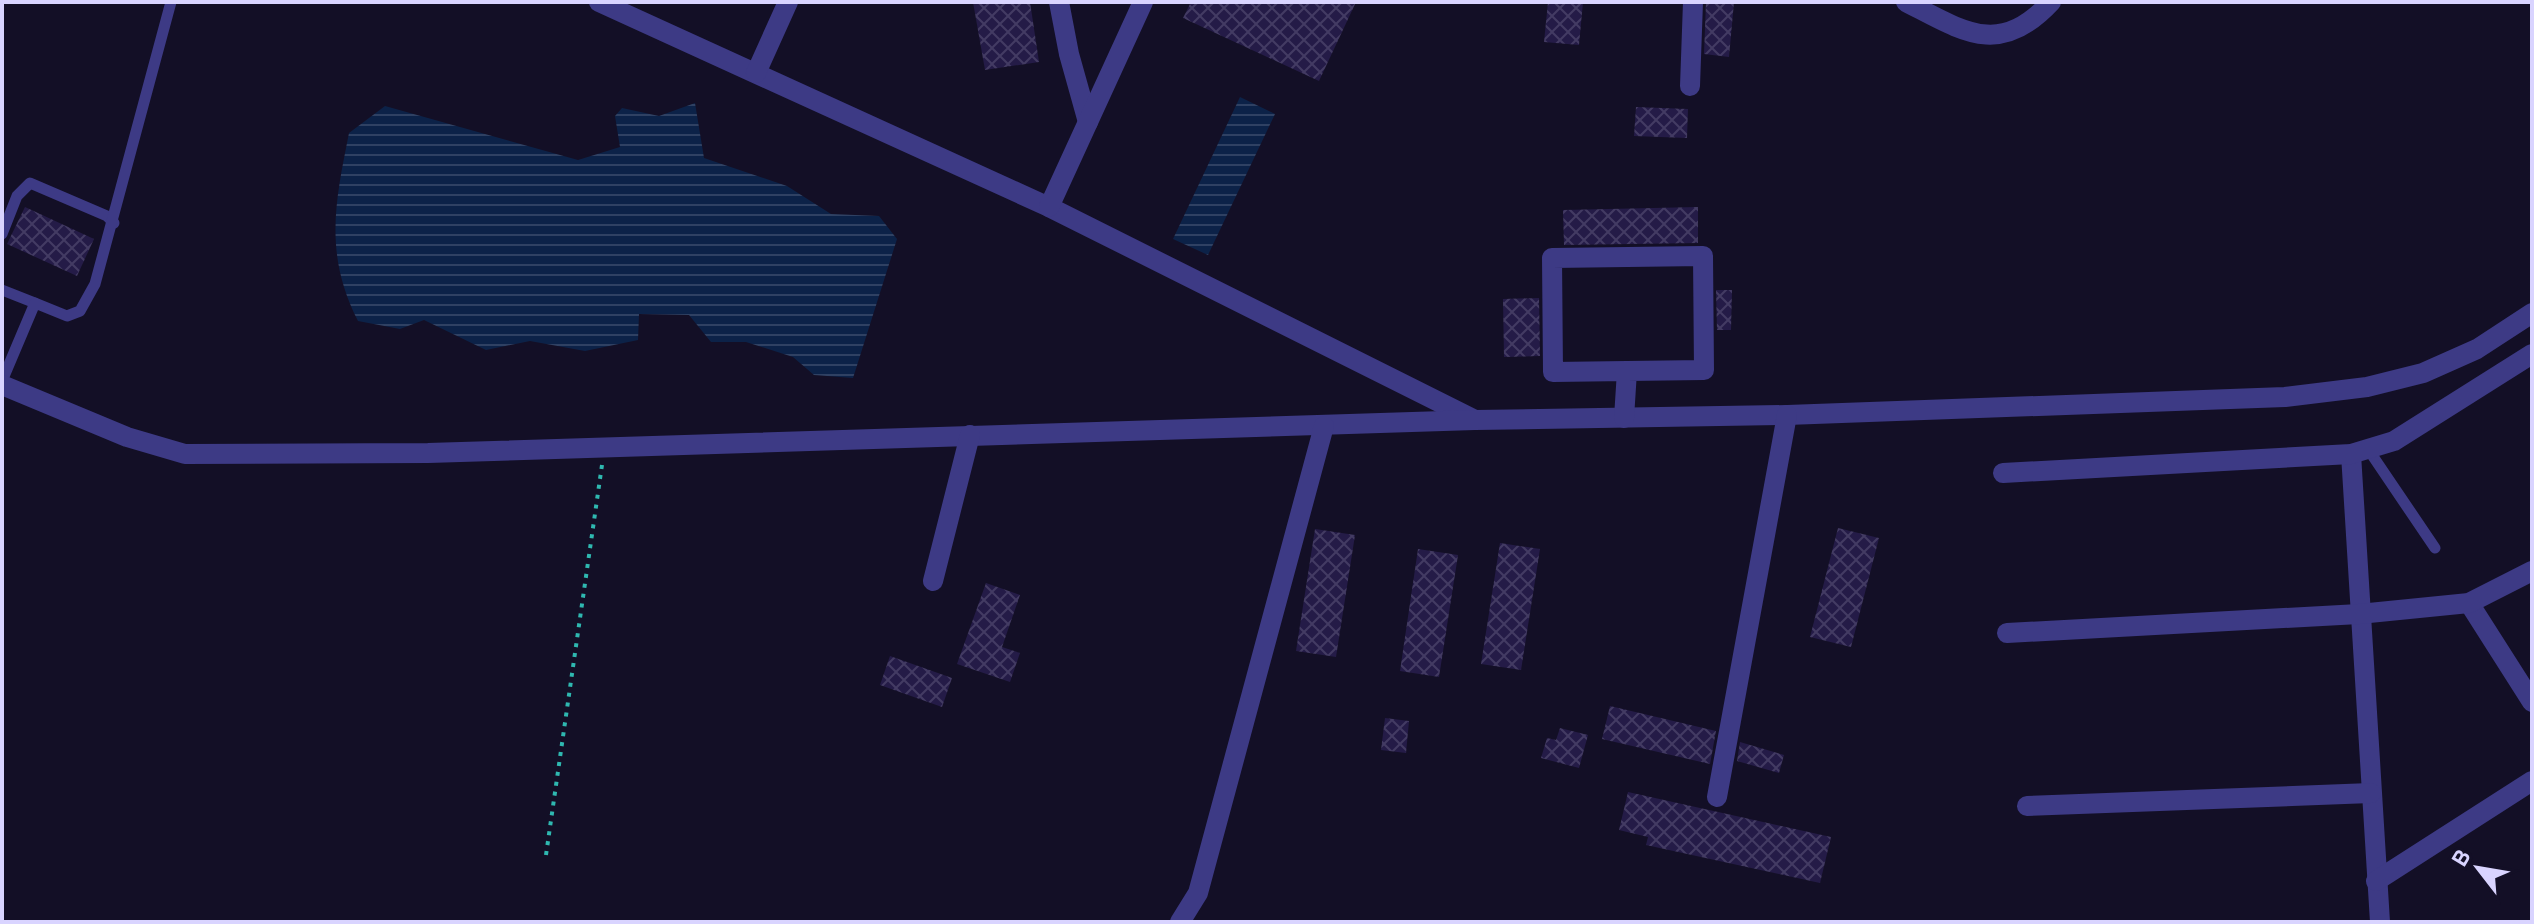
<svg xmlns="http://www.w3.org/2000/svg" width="2534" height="924" viewBox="0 0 2534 924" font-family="Overpass,sans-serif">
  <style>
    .water { fill: url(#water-rules) }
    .building { fill: url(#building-cross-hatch) }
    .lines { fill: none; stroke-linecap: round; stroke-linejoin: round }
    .path { stroke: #2fb8b0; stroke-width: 4; stroke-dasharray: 4 6; stroke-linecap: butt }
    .lane { stroke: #3d3a85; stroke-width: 11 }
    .street { stroke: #3d3a85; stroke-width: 20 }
  </style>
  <defs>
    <pattern id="water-rules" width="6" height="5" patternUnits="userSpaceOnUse" patternTransform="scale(2)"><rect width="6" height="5" fill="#0c2248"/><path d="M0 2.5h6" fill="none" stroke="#2f4163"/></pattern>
    <pattern id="building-cross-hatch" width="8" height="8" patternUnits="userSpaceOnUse" patternTransform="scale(2)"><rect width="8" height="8" fill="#241b47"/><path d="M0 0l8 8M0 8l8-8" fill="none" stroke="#433b63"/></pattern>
  </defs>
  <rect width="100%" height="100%" fill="#130f26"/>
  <g class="water">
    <path d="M1240 97 1275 114 1208 255 1173 239Z"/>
    <path d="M695 103 704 158 787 186 831 214 879 216 897 239 853 378 814 375 793 357 746 342H711L689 315 639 314 638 340 585 351 530 341 486 350 424 320 400 329 358 321C324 254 335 203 349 133L385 106 578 160 620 147 615 116 622 108 659 116Z"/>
  </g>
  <g class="building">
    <path d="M973 2H1030L1039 62 985 70Z"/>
    <path d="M1191 2H1356L1319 81 1183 18Z"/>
    <path d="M1548 2H1583L1579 45 1544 42Z"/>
    <path d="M1706 2H1734L1729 57 1704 54Z"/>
    <path d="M1636 107 1688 109 1687 138 1634 136Z"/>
    <path d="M25 207 94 239 77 276 7 244Z"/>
    <path d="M1698 207V243L1564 245 1563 210Z"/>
    <path d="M1716 290H1732L1731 330H1717Z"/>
    <path d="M1539 298 1540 356 1504 357 1503 299Z"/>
    <path d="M1838 528 1879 538 1851 647 1810 637Z"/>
    <path d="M1315 529 1355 535 1336 657 1296 651Z"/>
    <path d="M1500 543 1540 549 1521 670 1481 664Z"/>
    <path d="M1418 549 1458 555 1439 677 1400 671Z"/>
    <path d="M986 583 1020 595 1002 647 1020 653 1010 682 957 664Z"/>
    <path d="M890 656 952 678 942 707 880 685Z"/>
    <path d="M1610 706 1716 731 1710 764 1602 739Z"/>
    <path d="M1385 718 1409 721 1406 753 1381 750Z"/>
    <path d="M1560 728 1588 735 1579 768 1541 758 1547 738 1556 740Z"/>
    <path d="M1740 742 1784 755 1779 773 1737 761Z"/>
    <path d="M1628 792 1831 837 1820 883 1646 845 1648 837 1619 830Z"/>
  </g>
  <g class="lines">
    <path class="path" d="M546 855 602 465"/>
    <g class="lane">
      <path d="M2 234 17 196 30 183 107 216 114 223"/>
      <path d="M2 290 35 303"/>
      <path d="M2 381 35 303 67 316 80 311 95 284 171 2"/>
      <path d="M2368 449 2435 548"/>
    </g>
    <g class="street">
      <path d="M599 2 1049 207 1473 419"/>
      <path d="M1059 2 1069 54 1088 122"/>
      <path d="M1906 2C1963 31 1999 58 2051 2"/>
      <path d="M756 73 788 2"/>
      <path d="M1690 86 1693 2"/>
      <path d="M1049 207 1143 2"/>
      <path d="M2 385 127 437 185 454 428 453 1475 420 1787 415 2285 397 2367 387 2423 373 2477 349 2532 313"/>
      <path d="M1624 418 1627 371 1704 370 1703 256 1552 258 1553 372 1627 371"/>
      <path d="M2351 454 2380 922"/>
      <path d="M2003 473 2351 454 2394 441 2532 354"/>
      <path d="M933 581 970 435"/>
      <path d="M2469 603 2532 702"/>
      <path d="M2007 633 2359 614 2469 603 2532 571"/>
      <path d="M1717 797 1787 415"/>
      <path d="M2027 806 2371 793"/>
      <path d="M2376 881 2532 781"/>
      <path d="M1180 922 1198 893 1324 426"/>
    </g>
  </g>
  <rect width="2534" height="924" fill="none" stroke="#d9d4ff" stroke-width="8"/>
  <g transform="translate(2478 868) rotate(301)" stroke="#130f26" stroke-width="6" paint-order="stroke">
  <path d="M0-6L14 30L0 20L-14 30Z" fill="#d9d4ff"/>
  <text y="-12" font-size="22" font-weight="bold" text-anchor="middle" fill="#d9d4ff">B</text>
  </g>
</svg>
